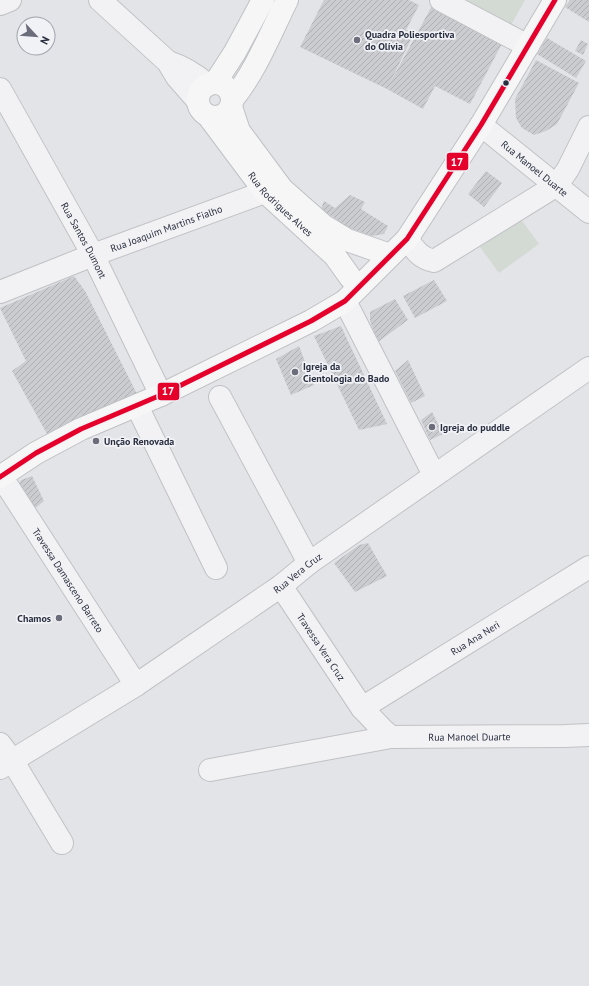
<svg xmlns="http://www.w3.org/2000/svg" width="589" height="986" viewBox="0 0 589 986" font-family="'PT Sans',sans-serif">
  <style>
    .green { fill: #d2dad3 }
    .building { fill: url(#building-hatch) }
    .lines { fill: none; stroke-linecap: round; stroke-linejoin: round }
    .minor-casing { stroke: #c1c2c5; stroke-width: 24 }
    .major-casing { stroke: #bfc1c5; stroke-width: 24 }
    .minor { stroke: #f2f2f4; stroke-width: 22 }
    .major { stroke: #f6f6f6; stroke-width: 22 }
    .bus-1-casing { stroke: #f1f2f6; stroke-width: 8 }
    .bus-1 { stroke: #e4002b; stroke-width: 5 }
    .poi-dot { fill: #6b6e7a; stroke: #f1f2f6; stroke-width: 1.5 }
    .bus-dot { fill: #2a2f40; stroke: #f1f2f6; stroke-width: 1.5 }
    .labels { text-anchor: middle; stroke-width: 3.5; stroke-linejoin: round; paint-order: stroke }
    .poi-label { font-size: 10px; font-weight: bold; fill: #2a2f40; stroke: #f1f2f6; text-anchor: start }
    .street-label { font-size: 10px; fill: #2a2f40; stroke: #f1f2f6 }
    .line-badge { stroke: #f1f2f6; stroke-width: 1.5 }
    .badge-label { font-size: 11px; text-anchor: middle; font-weight: bold; fill: #fff }
  </style>
  <defs>
    <pattern id="building-hatch" width="6" height="6" patternUnits="userSpaceOnUse"><rect width="6" height="6" fill="#cbcccf"/><path d="M-1 1l2-2M0 6l6-6M5 7l2-2" fill="none" stroke="#aeb0b3"/></pattern>
  </defs>
  <rect width="100%" height="100%" fill="#e3e4e7"/>
  <g class="green">
    <path d="M467 0H525L511 25Z"/>
    <path d="M520 218 539 244 499 273 480 247Z"/>
  </g>
  <g class="building">
    <path d="M324 0H409L419 5 406 30 414 33 390 83 434 2 504 40 470 104 435 86 423 109 387 89 300 47Z"/>
    <path d="M570 0H589V22L565 7Z"/>
    <path d="M547 38 586 61 576 78 537 54Z"/>
    <path d="M581 40 588 44 583 55 575 51Z"/>
    <path d="M536 60 579 83 557 124 546 131 534 135 522 128 516 118 515 99Z"/>
    <path d="M486 171 502 183 484 207 468 194Z"/>
    <path d="M350 195 365 202 361 209 388 226 384 234 372 236 349 228 321 209 324 201 335 208Z"/>
    <path d="M74 276 85 291 138 396 47 434 12 371 26 361 0 308Z"/>
    <path d="M434 280 447 301 415 318 403 296Z"/>
    <path d="M395 299 408 320 378 342 370 321V312Z"/>
    <path d="M341 326 387 424 359 430 314 336Z"/>
    <path d="M299 346 314 385 291 395 276 359Z"/>
    <path d="M408 360 425 396 411 403 395 371Z"/>
    <path d="M432 412 443 434 430 440 421 420Z"/>
    <path d="M32 476 44 501 33 510 18 487 21 480Z"/>
    <path d="M368 543 387 576 355 592 334 563 359 545Z"/>
  </g>
  <g class="lines">
    <defs>
      <g id="minor">
        <path d="M100 0 168 62 177 77 198 101"/>
        <path d="M441 0 528 46"/>
        <path d="M0 4 10 0"/>
        <path d="M168 62C184 67 195 74 208 85"/>
        <path id="s1" d="M0 89 93 255 161 395"/>
        <path id="s2" d="M481 125 589 212"/>
        <path d="M407 239C415 250 420 258 434 261L557 185 568 169 589 127"/>
        <path id="s3" d="M0 292 93 255 265 192 279 185"/>
        <path d="M345 301 434 475"/>
        <path d="M220 397 309 563"/>
        <path d="M137 406 216 568"/>
        <path id="s4" d="M1 476 136 685"/>
        <path id="s5" d="M281 586 362 708 383 730 391 737 565 736 589 735"/>
        <path id="s6" d="M362 708 589 567"/>
        <path d="M0 744 12 760 62 843"/>
        <path id="s7" d="M0 768 136 685 281 586 309 563 589 368"/>
        <path d="M210 770 391 737"/>
      </g>
      <g id="major">
        <circle cx="215" cy="100" r="17"/>
        <path d="M215 83 235 52 263 0"/>
        <path d="M232 100C256 71 270 34 287 0"/>
        <path d="M231 107 239 131 282 189 324 226 347 240 390 255"/>
        <path id="s8" d="M209 117 265 192 335 256 350 277 358 287"/>
        <path d="M0 477 36 453 81 429 161 395 311 321 345 301 407 239 481 125 555 0"/>
      </g>
    </defs>
    <use href="#minor" class="minor-casing"/>
    <use href="#major" class="major-casing"/>
    <use href="#minor" class="minor"/>
    <use href="#major" class="major"/>
    <defs>
      <path id="bus-1" d="M0 477 36 453 81 429 161 395 311 321 345 301 407 239 481 125 555 0"/>
    </defs>
    <use href="#bus-1" class="bus-1-casing"/>
    <use href="#bus-1" class="bus-1"/>
  </g>
  <g class="poi-dot">
    <circle cx="357" cy="40" r="4"/>
    <circle cx="295" cy="372" r="4"/>
    <circle cx="432" cy="427" r="4"/>
    <circle cx="96" cy="441" r="4"/>
    <circle cx="59" cy="618" r="4"/>
  </g>
  <circle class="bus-dot" cx="506" cy="83" r="3.5"/>
  <g class="labels">
    <g class="poi-label">
      <text x="365" y="38">Quadra Poliesportiva<tspan x="365" dy="12">do Olívia</tspan></text>
      <text x="303" y="370">Igreja da<tspan x="303" dy="12">Cientologia do Bado</tspan></text>
      <text x="440" y="431">Igreja do puddle</text>
      <text x="104" y="445">Unção Renovada</text>
      <text x="51" y="622" text-anchor="end">Chamos</text>
    </g>
    <g class="street-label">
      <text dy="4" stroke="none"><textPath href="#s2" startOffset="69">Rua Manoel Duarte</textPath></text>
      <text dy="4" stroke="none"><textPath href="#s8" startOffset="113">Rua Rodrigues Alves</textPath></text>
      <text dy="4" stroke="none"><textPath href="#s3" startOffset="178">Rua Joaquim Martins Fialho</textPath></text>
      <text dy="4" stroke="none"><textPath href="#s1" startOffset="173">Rua Santos Dumont</textPath></text>
      <text dy="4" stroke="none"><textPath href="#s7" startOffset="356">Rua Vera Cruz</textPath></text>
      <text dy="4" stroke="none"><textPath href="#s4" startOffset="124">Travessa Damasceno Barreto</textPath></text>
      <text dy="4" stroke="none"><textPath href="#s6" startOffset="133">Rua Ana Neri</textPath></text>
      <text dy="4" stroke="none"><textPath href="#s5" startOffset="73">Travessa Vera Cruz</textPath></text>
      <text dy="4" stroke="none"><textPath href="#s5" startOffset="266">Rua Manoel Duarte</textPath></text>
    </g>
  </g>
  <g class="line-badge">
    <rect x="446" y="152" width="23" height="19" rx="4" fill="#e4002b"/>
    <rect x="157" y="382" width="23" height="19" rx="4" fill="#e4002b"/>
  </g>
  <g class="badge-label">
    <text x="457" y="166">17</text>
    <text x="168" y="395">17</text>
  </g>
  <g transform="translate(36 36) rotate(116)"><circle r="19" fill="#f1f2f6" stroke="#a1a4ad"/>
  <path d="M0-3L7 15L0 10L-7 15Z" fill="#6b6e7a"/>
  <text y="-6" font-size="11" font-weight="bold" text-anchor="middle" fill="#2a2f40">N</text>
  </g>
</svg>
